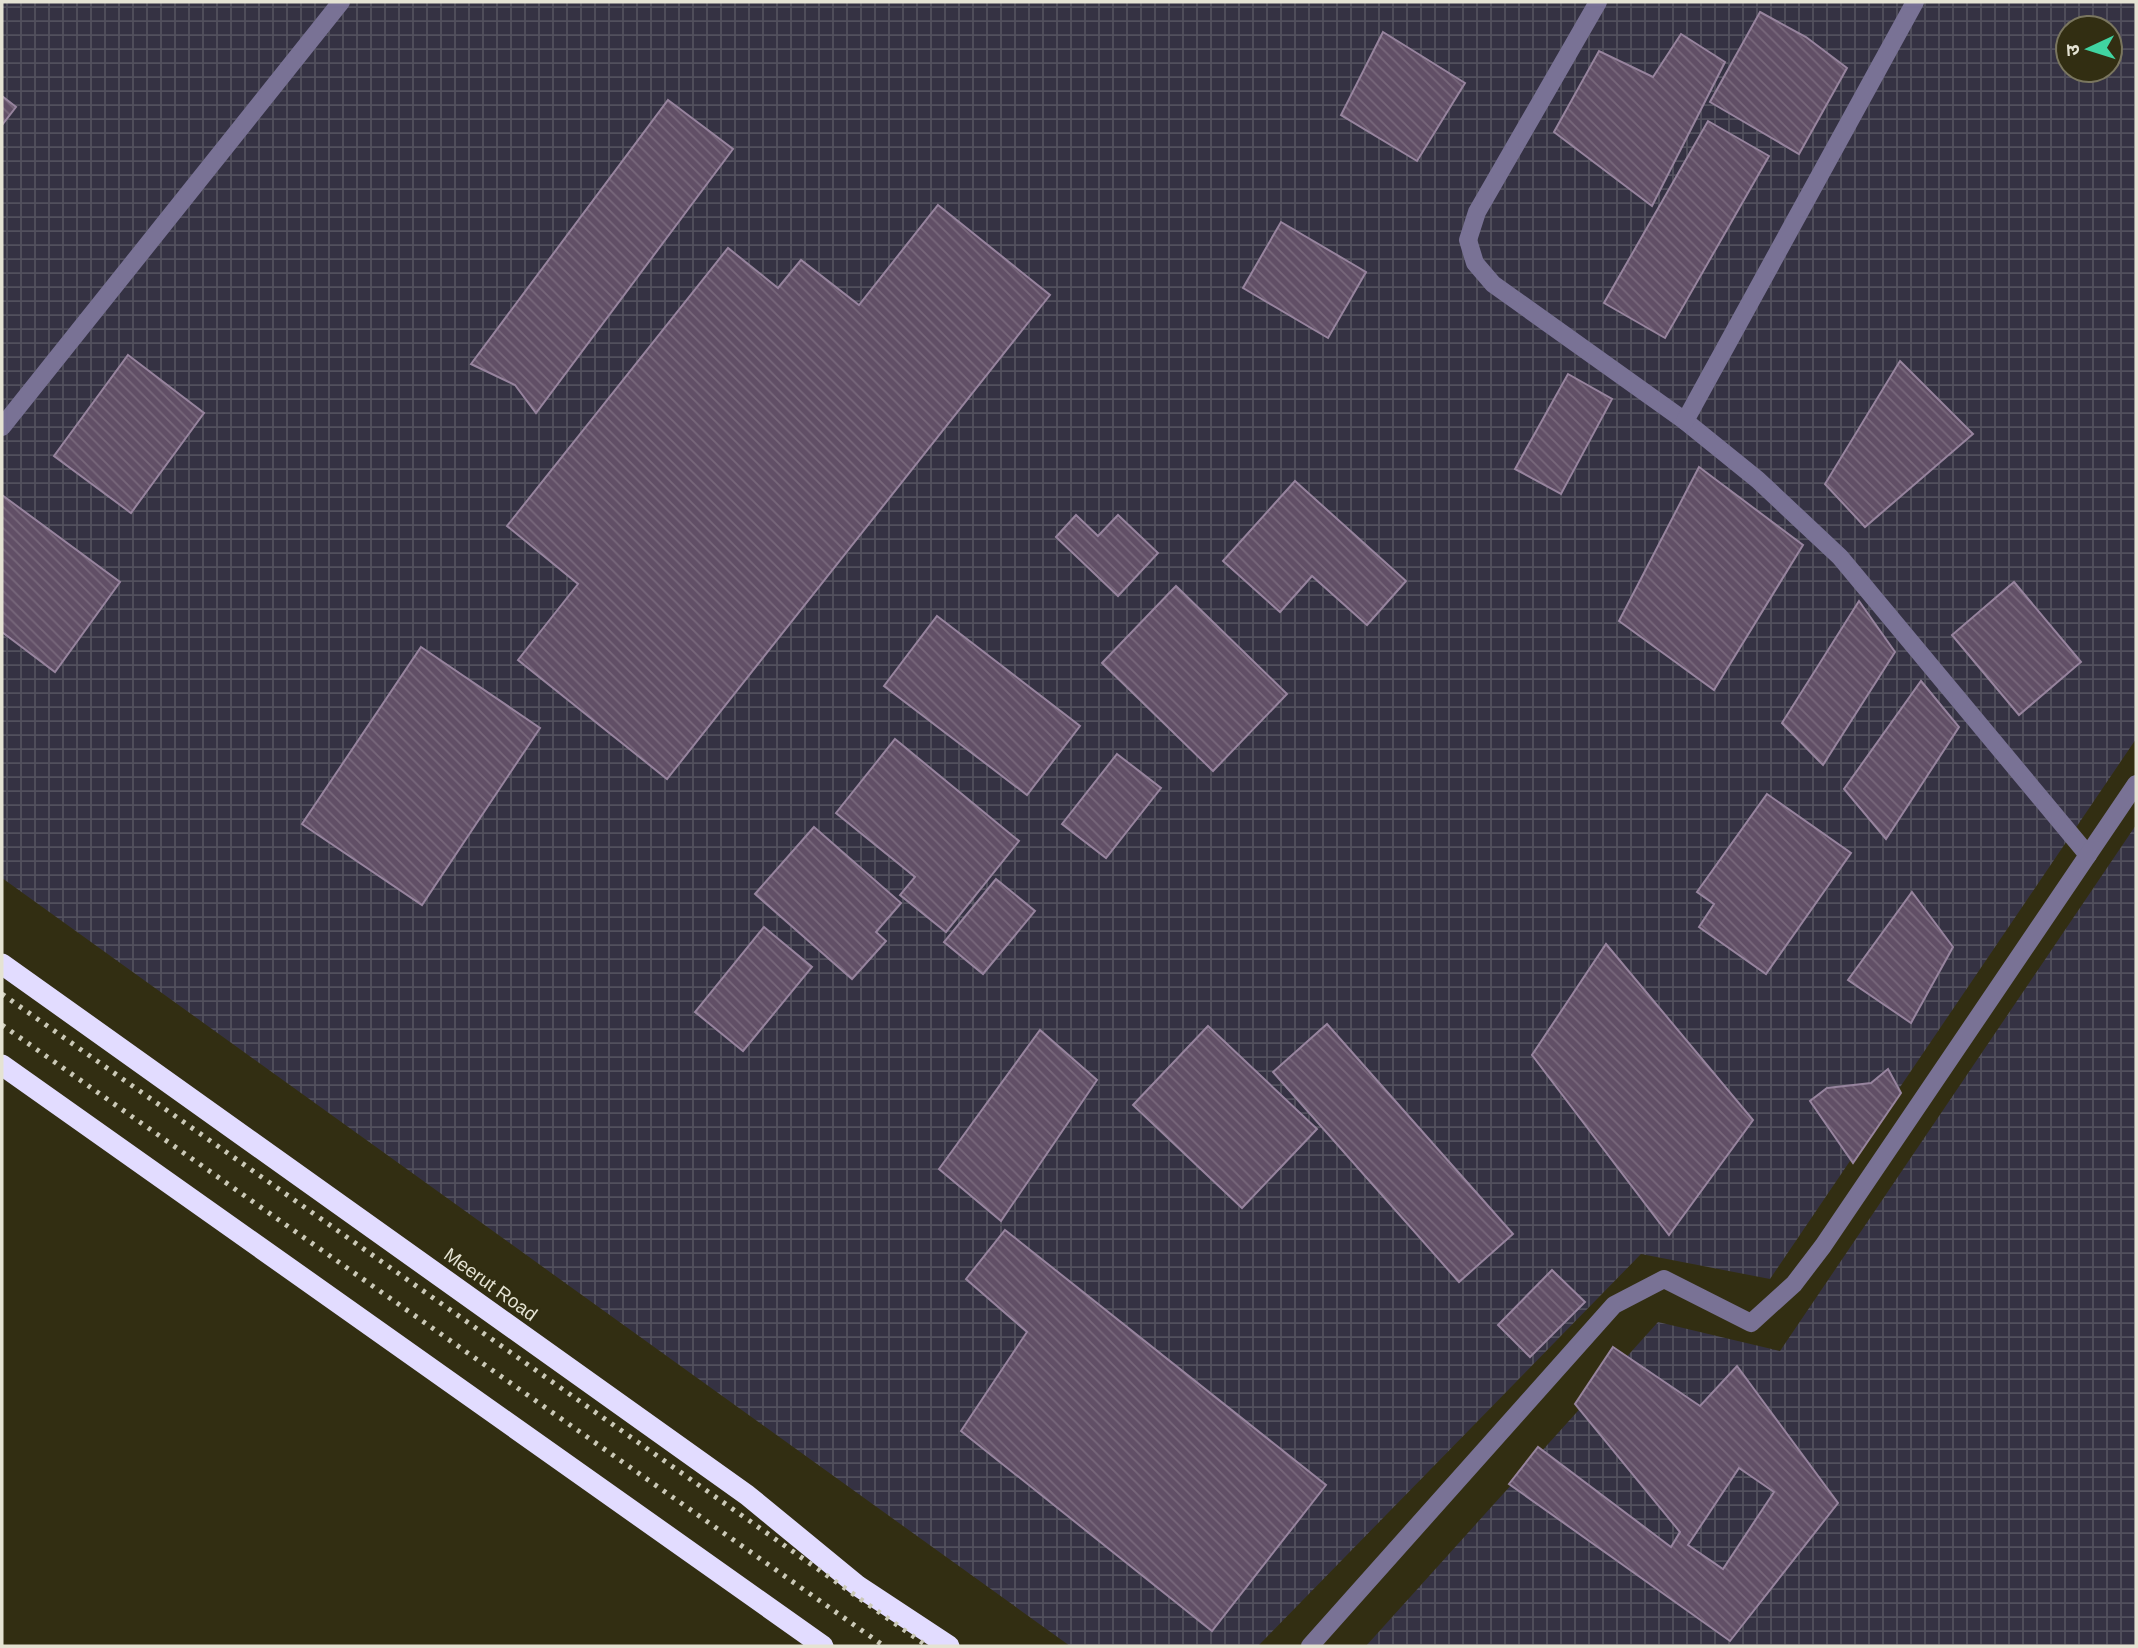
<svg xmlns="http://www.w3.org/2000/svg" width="2138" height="1648" viewBox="0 0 2138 1648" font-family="Helvetica,'Noto Sans Devanagari',sans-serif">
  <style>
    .industrial { fill: url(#industrial-grid); fill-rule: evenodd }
    .building { fill: url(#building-back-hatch); stroke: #97849e; stroke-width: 2; fill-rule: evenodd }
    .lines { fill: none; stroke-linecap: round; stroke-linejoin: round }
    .minor { stroke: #797295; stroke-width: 18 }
    .highway { stroke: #e2dcff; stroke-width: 21 }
    .rail { stroke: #cbc9b7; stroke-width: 5; stroke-dasharray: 3.5 7; stroke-linecap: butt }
    .labels { text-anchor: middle; stroke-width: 5; stroke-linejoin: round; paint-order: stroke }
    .street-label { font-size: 19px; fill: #e5e3d3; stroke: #322e12 }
  </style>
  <defs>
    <pattern id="industrial-grid" width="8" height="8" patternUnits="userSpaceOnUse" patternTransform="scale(1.75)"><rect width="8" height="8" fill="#353243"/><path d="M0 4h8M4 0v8" fill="none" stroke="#52505d"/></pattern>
    <pattern id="building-back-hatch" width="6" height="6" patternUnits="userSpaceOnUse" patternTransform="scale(1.75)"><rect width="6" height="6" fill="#614f66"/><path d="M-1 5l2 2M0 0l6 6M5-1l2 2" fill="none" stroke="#78687b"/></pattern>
  </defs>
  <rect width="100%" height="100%" fill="#322e12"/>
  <g class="industrial">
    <path d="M2 2H2136V739L1770 1279 1641 1254 1258 1646H1070L2 878ZM2068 28H2110V70H2068Z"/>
    <path d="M2136 825V1646H1366L1658 1322 1780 1351Z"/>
  </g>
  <g class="building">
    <path d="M1760 12 1806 37 1847 68 1799 154 1710 102Z"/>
    <path d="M1383 32 1465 83 1417 161 1341 115Z"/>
    <path d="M1681 34 1725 62 1652 206 1554 132 1599 51 1653 77Z"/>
    <path d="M2 96 16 107 2 125Z"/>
    <path d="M668 100 733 149 536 413 515 385 471 364Z"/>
    <path d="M1708 121 1769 156 1665 338 1604 303Z"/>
    <path d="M938 205 1050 295 667 779 518 660 578 584 507 526 728 248 778 288 801 260 859 305Z"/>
    <path d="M1281 222 1366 272 1328 338 1243 288Z"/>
    <path d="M128 355 204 413 131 513 54 456Z"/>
    <path d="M1900 361 1973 434 1865 527 1825 484Z"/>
    <path d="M1568 374 1612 399 1561 494 1515 469Z"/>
    <path d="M1699 467 1803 545 1714 690 1619 621Z"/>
    <path d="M1295 481 1406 581 1367 625 1312 576 1280 612 1223 561Z"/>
    <path d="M2 495 120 582 55 672 2 632Z"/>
    <path d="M1076 515 1098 536 1118 515 1158 553 1118 596 1056 537Z"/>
    <path d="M2014 582 2081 662 2019 715 1952 635Z"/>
    <path d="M1176 586 1287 694 1213 771 1102 663Z"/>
    <path d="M1859 601 1895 652 1823 765 1782 723Z"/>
    <path d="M937 616 1080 726 1027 795 884 686Z"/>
    <path d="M421 647 540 728 422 905 302 824Z"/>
    <path d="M1921 681 1959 727 1886 839 1844 789Z"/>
    <path d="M895 739 1019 841 946 932 900 895 915 877 836 813Z"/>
    <path d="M1117 754 1161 788 1106 858 1062 824Z"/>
    <path d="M1767 794 1851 853 1766 974 1699 927 1714 904 1697 892Z"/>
    <path d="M814 827 901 903 876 932 886 941 852 979 755 894Z"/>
    <path d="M996 879 1035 911 983 974 944 942Z"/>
    <path d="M1912 892 1953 947 1911 1023 1848 980Z"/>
    <path d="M764 927 812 967 743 1051 695 1012Z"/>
    <path d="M1606 944 1753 1120 1669 1235 1532 1055Z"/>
    <path d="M1327 1024 1513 1234 1459 1282 1273 1072Z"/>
    <path d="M1208 1026 1317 1129 1242 1208 1133 1105Z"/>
    <path d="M1040 1030 1097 1080 1001 1221 939 1169Z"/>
    <path d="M1888 1069 1901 1093 1853 1163 1810 1101 1827 1088 1871 1083Z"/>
    <path d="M1005 1230 1326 1485 1212 1631 961 1431 1027 1332 966 1279Z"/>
    <path d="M1552 1270 1585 1302 1530 1357 1498 1325Z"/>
    <path d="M1613 1347 1700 1406 1737 1366 1838 1503 1730 1641 1509 1484 1538 1447 1671 1547 1680 1532 1575 1404ZM1739 1468 1774 1492 1723 1569 1688 1545Z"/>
  </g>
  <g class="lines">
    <g class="minor">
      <path d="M1598 2 1477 212 1468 240 1475 263 1493 284 1685 421 1758 480 1840 557 2088 855"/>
      <path d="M1685 421 1915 2"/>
      <path d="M2 427 341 2"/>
      <path d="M1310 1646 1614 1305 1664 1279 1751 1323 1794 1284 1823 1246 2136 784"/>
    </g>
    <g class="highway">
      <path d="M2 964 747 1495 858 1586 949 1646"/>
      <path d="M2 1065 823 1646"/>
    </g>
    <g class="rail">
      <path d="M2 994 927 1646"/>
      <path d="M2 1025 884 1646"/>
    </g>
  </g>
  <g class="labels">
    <g class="street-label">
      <text transform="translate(491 1284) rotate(36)" y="7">Meerut Road</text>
    </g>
  </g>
  <rect width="2138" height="1648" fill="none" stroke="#e5e3d3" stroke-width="7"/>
  <g transform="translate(2089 49) rotate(266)"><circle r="33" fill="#322e12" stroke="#7a765f" stroke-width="2"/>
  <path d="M0-5L12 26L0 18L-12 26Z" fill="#40d4a1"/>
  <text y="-10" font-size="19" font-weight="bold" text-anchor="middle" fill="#e5e3d3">उ</text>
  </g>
</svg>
